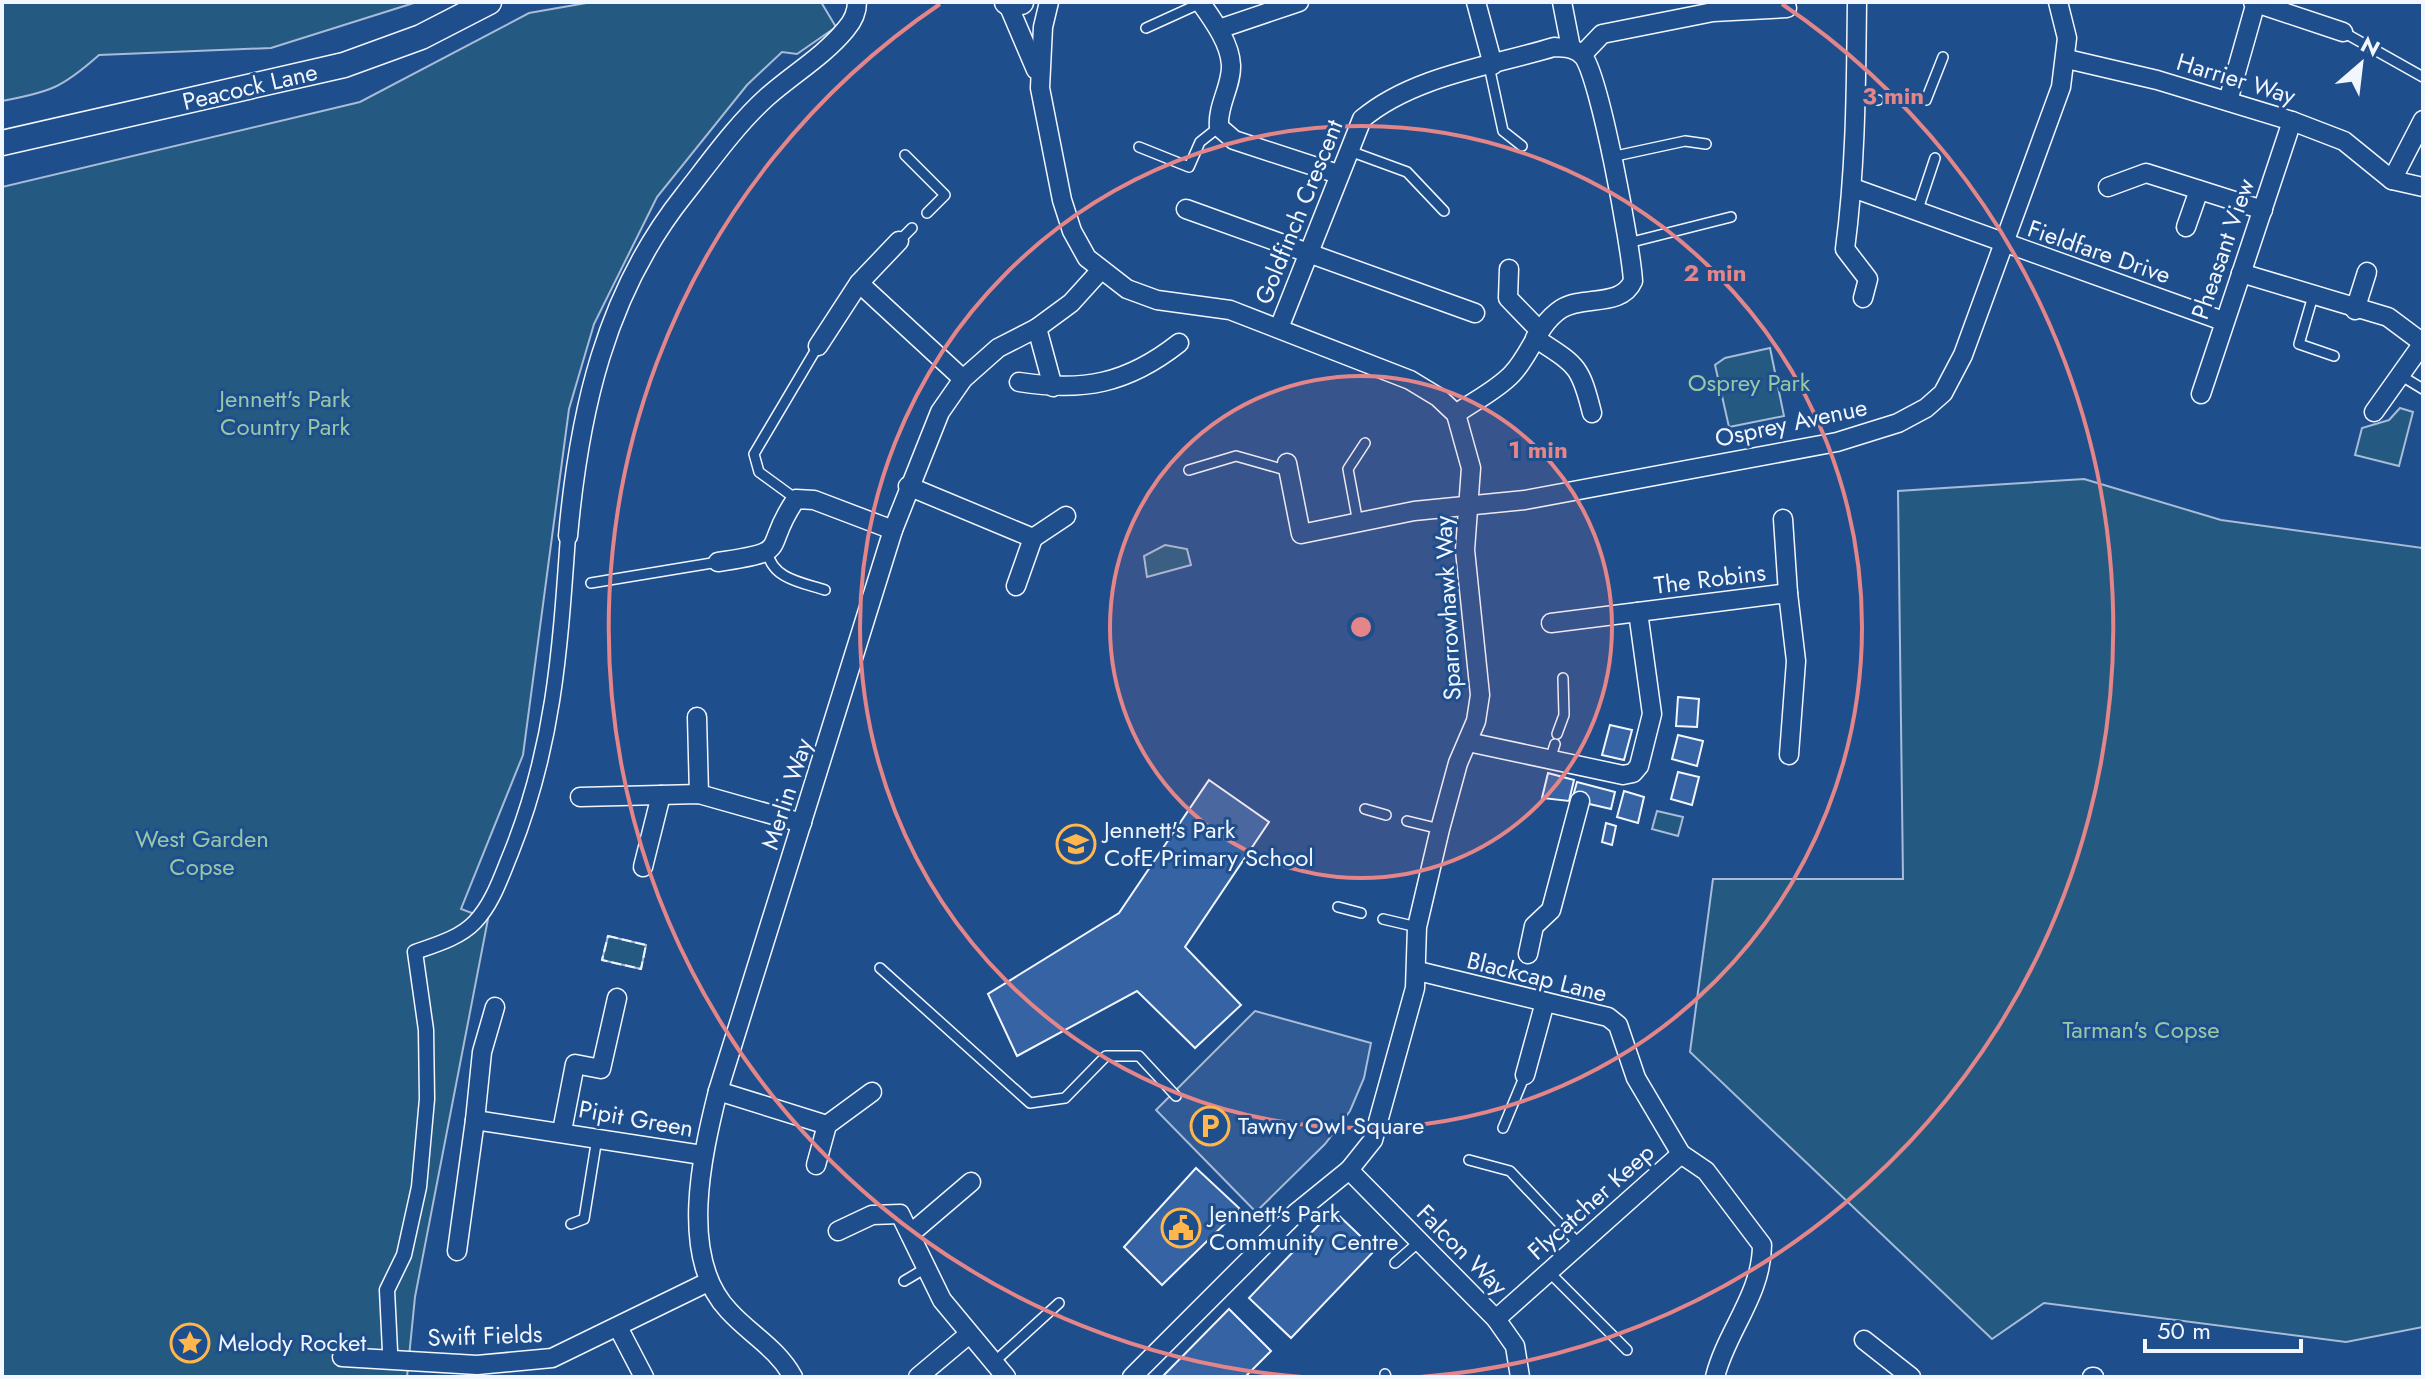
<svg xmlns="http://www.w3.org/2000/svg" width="2425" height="1379" viewBox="0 0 2425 1379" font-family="Jost,sans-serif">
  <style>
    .green { fill: #245a82; stroke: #a8bbd7; stroke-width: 2 }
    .parking { fill: #305b95; stroke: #a8bbd7; stroke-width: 2 }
    .building { fill: #3563a3; stroke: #f2f6ff; stroke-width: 2 }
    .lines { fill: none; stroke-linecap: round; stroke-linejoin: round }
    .service-casing { stroke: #f2f6ff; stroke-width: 12 }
    .pedestrian-casing { stroke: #f2f6ff; stroke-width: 17 }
    .minor-casing { stroke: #f2f6ff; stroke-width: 21 }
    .tertiary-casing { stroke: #f2f6ff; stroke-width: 27 }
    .service { stroke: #1f4e8c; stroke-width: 9 }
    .pedestrian { stroke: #1f4e8c; stroke-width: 14 }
    .minor { stroke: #1f4e8c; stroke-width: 18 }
    .tertiary { stroke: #1f4e8c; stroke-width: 24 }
    .fence { stroke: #f2f6ff; stroke-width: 2; stroke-dasharray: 10 4; stroke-linecap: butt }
    .ring { fill: none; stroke: #e38589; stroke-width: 4 }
    .labels { text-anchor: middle; stroke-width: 6; stroke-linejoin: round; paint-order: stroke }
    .street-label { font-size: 24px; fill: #f2f6ff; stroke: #1f4e8c }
    .park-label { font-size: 24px; fill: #97c8a6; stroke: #1f4e8c }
    .poi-label { font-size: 24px; fill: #f2f6ff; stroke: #1f4e8c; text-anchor: start }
    .centre { fill: #e38589; stroke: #1f4e8c; stroke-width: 4 }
    .ring-label { font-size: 24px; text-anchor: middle; font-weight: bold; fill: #e38589; stroke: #1f4e8c; stroke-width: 6; stroke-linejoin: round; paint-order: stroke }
  </style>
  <rect width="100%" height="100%" fill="#1f4e8c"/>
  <g class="green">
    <path d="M2 2H417L271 48 99 55C62 88 50 92 2 101Z"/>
    <path d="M592 2H821L836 27 797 54 782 52 747 85 657 197 594 324 569 409 523 755 461 909 488 919 415 1297 407 1377H2V187L360 102 529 13Z"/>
    <path d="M1770 348 1784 416 1729 427 1715 365 1725 358Z"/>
    <path d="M2400 408 2413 412 2399 466 2355 455 2362 428 2389 420Z"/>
    <path d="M2084 479 2221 520 2423 548V1327L2346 1342 2044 1303 1992 1339 1690 1052 1713 879H1903L1898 491Z"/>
    <path d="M1165 545 1187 549 1191 565 1147 577 1144 556Z"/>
    <path d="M1657 811 1683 817 1678 836 1652 829Z"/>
    <path d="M608 936 646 945 641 969 602 960Z"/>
  </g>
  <path class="parking" d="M1255 1011 1371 1043 1364 1078 1350 1111 1325 1144 1256 1212 1156 1110Z"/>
  <g class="building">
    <path d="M1678 697 1699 699 1697 727 1676 726Z"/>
    <path d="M1610 725 1632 730 1624 760 1602 755Z"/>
    <path d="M1678 735 1703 741 1697 766 1672 759Z"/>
    <path d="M1678 772 1699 777 1692 805 1671 799Z"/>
    <path d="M1548 773 1574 780 1569 801 1542 798Z"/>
    <path d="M1209 780 1269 822 1185 947 1241 1005 1195 1048 1137 991 1017 1056 988 994 1119 913Z"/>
    <path d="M1577 782 1615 792 1611 809 1572 800Z"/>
    <path d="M1624 791 1644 797 1638 823 1617 817Z"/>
    <path d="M1606 823 1616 826 1612 845 1602 842Z"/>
    <path d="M1196 1168 1240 1209 1162 1285 1124 1247Z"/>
    <path d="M1333 1210 1375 1250 1291 1338 1249 1298Z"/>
    <path d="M1229 1309 1271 1351 1245 1377H1162Z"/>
  </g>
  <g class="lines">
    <defs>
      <g id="service">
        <path d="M1146 28 1201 3"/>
        <path d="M2343 32 2423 77"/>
        <path d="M1489 66 1503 131 1522 146"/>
        <path d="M1900 99 1926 100 1943 57"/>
        <path d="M1858 100H1878"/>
        <path d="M1139 147 1189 167 1200 142 1219 127"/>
        <path d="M1347 150 1407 172 1444 211"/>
        <path d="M905 155 945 195 927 213"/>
        <path d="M1611 157 1685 141 1706 144"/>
        <path d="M1917 212 1935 158"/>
        <path d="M899 241 912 228"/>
        <path d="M1628 243 1731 217"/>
        <path d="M2313 296 2299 344 2334 356"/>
        <path d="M2400 375 2423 389"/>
        <path d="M1189 470 1236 456 1289 471"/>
        <path d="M796 499 759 472 754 454 818 346"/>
        <path d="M1358 523 1348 469 1365 443"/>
        <path d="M768 553C772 579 804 583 825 590"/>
        <path d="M591 583 718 562"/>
        <path d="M1557 734 1564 715 1563 678"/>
        <path d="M1550 760 1555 744"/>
        <path d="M1365 809 1386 815"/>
        <path d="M1407 821 1440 829"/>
        <path d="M1338 907 1361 913"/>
        <path d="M1383 919 1417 927"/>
        <path d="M880 968 1030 1103 1065 1098 1106 1056H1139L1176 1096"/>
        <path d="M1503 1128 1525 1075"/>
        <path d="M1469 1160 1510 1171 1579 1244"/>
        <path d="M571 1224 584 1219 597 1138"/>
        <path d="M1395 1263 1420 1241"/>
        <path d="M1549 1272 1627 1350"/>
        <path d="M904 1281 926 1268"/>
        <path d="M993 1363 1059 1303"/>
        <path d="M1385 1374 1386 1377"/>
      </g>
      <path id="pedestrian" d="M390 1351 387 1290 404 1255 419 1187 427 1099 426 1030 415 952C435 945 460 938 475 922 493 903 501 877 511 853 554 746 560 650 568 536"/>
      <g id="minor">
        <path d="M1007 2 1036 70"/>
        <path d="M1049 2 1043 27 1040 88 1062 200 1072 231 1087 258 1127 289 1157 300 1230 310 1410 380 1438 397 1456 414 1471 468 1465 550 1480 695 1476 721 1458 763 1440 829 1417 927 1415 988 1373 1140 1349 1170 1296 1213 1132 1377"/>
        <path d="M1476 2 1493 65"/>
        <path d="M1562 2 1571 48"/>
        <path d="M1857 2C1856 85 1856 166 1845 249L1868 279 1863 298"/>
        <path d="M2253 2 2343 32"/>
        <path d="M1201 3C1213 20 1230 43 1231 65 1232 86 1217 105 1219 127L1234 140 1338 174"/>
        <path d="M1219 29 1299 2"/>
        <path d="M1582 55 1602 34 1713 12 1787 8"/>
        <path d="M2067 59 2157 80 2292 121 2344 141 2392 180 2423 187"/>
        <path d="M2228 101 2256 2"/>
        <path d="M2392 180 2423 120"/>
        <path d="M2108 187 2146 173 2263 210"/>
        <path d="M1853 188 2223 321"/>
        <path d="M1186 209 1475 313"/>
        <path d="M2186 227 2199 190"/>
        <path d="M1509 269 1508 298 1540 331"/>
        <path d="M2241 273 2388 317 2423 343"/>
        <path d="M859 283 963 379"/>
        <path d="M2355 310 2367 272"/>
        <path d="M1037 328 1053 387"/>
        <path d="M1279 328 1362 119C1413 76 1491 66 1554 47 1565 48 1575 47 1583 56 1600 77 1631 247 1633 281 1621 308 1583 295 1561 309 1537 325 1531 354 1512 374 1497 390 1474 401 1456 414"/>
        <path d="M1535 338C1576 365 1580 364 1592 413"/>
        <path d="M818 346 859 283 899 241"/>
        <path d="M1019 382C1083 392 1127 384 1179 343"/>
        <path d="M2201 394 2292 121"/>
        <path d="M2374 412 2423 343"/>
        <path d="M1287 463 1301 534 1414 511 1525 500 1837 442 1898 423 1926 408 1943 393 1963 355 2061 87 2067 38 2058 2"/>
        <path d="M908 486 1033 538 1066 516"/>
        <path d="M1783 519 1788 593"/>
        <path d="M568 536C579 413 605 294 684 195 710 162 736 125 767 97 793 74 824 56 846 29 853 21 857 13 857 2"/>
        <path d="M718 562C795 551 760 551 796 499L814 500 893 530"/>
        <path d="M1016 586 1033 538"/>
        <path d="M1551 623 1638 612"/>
        <path d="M697 717 699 794"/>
        <path d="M1468 742 1623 775 1633 773 1639 766 1652 714 1638 612 1788 593 1796 661 1789 755"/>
        <path d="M580 797 699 794 802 823"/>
        <path d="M643 867 661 795"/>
        <path d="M1528 954 1534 926 1551 910 1580 801"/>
        <path d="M1418 971 1608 1017 1618 1025 1636 1078 1681 1154 1706 1171 1762 1245C1762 1294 1726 1332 1715 1377"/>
        <path d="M1525 1075 1545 1002"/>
        <path d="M718 1091 827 1125"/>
        <path d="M475 1120 482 1052 495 1007"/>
        <path d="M562 1131 575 1064 601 1069 617 998"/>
        <path d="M816 1165 827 1125 872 1092"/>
        <path d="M1349 1170 1496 1319 1515 1346 1520 1377"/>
        <path d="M838 1231 872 1215 900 1214 942 1300 1006 1377"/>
        <path d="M910 1234 971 1182"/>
        <path d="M457 1251 475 1120 702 1155"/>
        <path d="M1496 1319 1681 1154"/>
        <path d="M619 1329 644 1377"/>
        <path d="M1864 1340 1911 1377"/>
        <path d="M342 1357 477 1365 552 1358 708 1282"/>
        <path d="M793 1377C777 1348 751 1335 729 1311 678 1258 702 1155 718 1091L893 530 940 412 963 379 998 348 1037 328 1071 303 1100 271"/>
        <path d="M918 1377 968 1335"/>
        <path d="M2092 1377H2094"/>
      </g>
      <g id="tertiary">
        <path d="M1007 2H1021"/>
        <path d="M2 143 344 65 421 37 489 2"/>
      </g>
    </defs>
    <use href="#service" class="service-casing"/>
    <use href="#pedestrian" class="pedestrian-casing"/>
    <use href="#minor" class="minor-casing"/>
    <use href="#tertiary" class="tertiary-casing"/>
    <use href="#service" class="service"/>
    <use href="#pedestrian" class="pedestrian"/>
    <use href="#minor" class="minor"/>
    <use href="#tertiary" class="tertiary"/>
    <path class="fence" d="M608 936 646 945 641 969 602 960Z"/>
  </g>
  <circle cx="1361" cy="627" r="251" fill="#e38589" fill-opacity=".12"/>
  <g class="ring">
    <circle cx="1361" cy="627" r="251"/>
    <circle cx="1361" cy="627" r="501"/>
    <path d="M1302 1377A752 752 0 0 1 940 4M1782 4A752 752 0 0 1 1420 1377"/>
  </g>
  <defs>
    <symbol id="school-ring" viewBox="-11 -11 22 22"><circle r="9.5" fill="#1f4e8c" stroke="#ffb74d" stroke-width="1.5"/><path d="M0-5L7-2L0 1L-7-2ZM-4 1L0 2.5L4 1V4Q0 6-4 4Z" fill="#ffb74d"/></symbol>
    <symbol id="parking-ring" viewBox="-11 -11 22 22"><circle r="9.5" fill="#1f4e8c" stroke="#ffb74d" stroke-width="1.5"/><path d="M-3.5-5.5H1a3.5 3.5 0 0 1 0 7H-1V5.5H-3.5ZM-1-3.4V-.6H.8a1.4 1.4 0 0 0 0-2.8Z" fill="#ffb74d"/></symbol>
    <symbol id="civic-ring" viewBox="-11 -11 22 22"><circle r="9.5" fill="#1f4e8c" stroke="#ffb74d" stroke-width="1.5"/><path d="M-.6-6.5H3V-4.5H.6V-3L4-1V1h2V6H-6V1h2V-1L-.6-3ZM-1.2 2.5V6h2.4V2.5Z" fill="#ffb74d"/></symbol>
    <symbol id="sight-ring" viewBox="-11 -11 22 22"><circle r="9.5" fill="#1f4e8c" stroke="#ffb74d" stroke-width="1.5"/><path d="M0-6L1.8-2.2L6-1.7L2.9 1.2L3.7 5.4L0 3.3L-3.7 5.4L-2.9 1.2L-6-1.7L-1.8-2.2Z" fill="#ffb74d"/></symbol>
  </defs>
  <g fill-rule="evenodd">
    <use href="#school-ring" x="1054" y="822" width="44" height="44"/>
    <use href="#parking-ring" x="1188" y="1104" width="44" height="44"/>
    <use href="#civic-ring" x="1159" y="1206" width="44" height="44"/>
    <use href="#sight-ring" x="168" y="1321" width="44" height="44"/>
  </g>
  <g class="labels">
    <g class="street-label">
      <text transform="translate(2236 79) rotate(17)" y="8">Harrier Way</text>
      <text transform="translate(250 87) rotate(-13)" y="8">Peacock Lane</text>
      <text transform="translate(1299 212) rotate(-68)" y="8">Goldfinch Crescent</text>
      <text transform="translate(2223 249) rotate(-71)" y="8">Pheasant View</text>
      <text transform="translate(2099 252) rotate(19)" y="8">Fieldfare Drive</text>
      <text transform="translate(1791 423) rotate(-12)" y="8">Osprey Avenue</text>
      <text transform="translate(1710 579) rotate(-7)" y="8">The Robins</text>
      <text transform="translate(1448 608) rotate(-93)" y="8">Sparrowhawk Way</text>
      <text transform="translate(787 794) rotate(-72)" y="8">Merlin Way</text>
      <text transform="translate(1537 977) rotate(14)" y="8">Blackcap Lane</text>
      <text transform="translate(636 1119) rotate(10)" y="8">Pipit Green</text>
      <text transform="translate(1591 1202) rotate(-42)" y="8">Flycatcher Keep</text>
      <text transform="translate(1462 1250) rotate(45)" y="8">Falcon Way</text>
      <text transform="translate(485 1336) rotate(-2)" y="8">Swift Fields</text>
    </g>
    <g class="park-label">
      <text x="1749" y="391">Osprey Park</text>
      <text x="285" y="407">Jennett's Park<tspan x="285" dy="28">Country Park</tspan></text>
      <text x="202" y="847">West Garden<tspan x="202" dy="28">Copse</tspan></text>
      <text x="2141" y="1038">Tarman's Copse</text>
    </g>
    <g class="poi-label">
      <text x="1104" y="838">Jennett's Park<tspan x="1104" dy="28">CofE Primary School</tspan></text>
      <text x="1238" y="1134">Tawny Owl Square</text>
      <text x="1209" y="1222">Jennett's Park<tspan x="1209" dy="28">Community Centre</tspan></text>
      <text x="218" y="1351">Melody Rocket</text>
    </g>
  </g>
  <circle cx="1361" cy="627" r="12" class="centre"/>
  <g class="ring-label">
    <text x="1893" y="104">3 min</text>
    <text x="1715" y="281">2 min</text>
    <text x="1538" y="458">1 min</text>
  </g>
  <rect width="2425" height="1379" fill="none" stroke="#f2f6ff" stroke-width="8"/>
  <g transform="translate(2361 64) rotate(28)" stroke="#1f4e8c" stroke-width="6" paint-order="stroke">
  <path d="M0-6L14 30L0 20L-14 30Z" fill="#f2f6ff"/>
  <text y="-12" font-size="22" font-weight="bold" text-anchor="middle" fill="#f2f6ff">N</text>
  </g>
  <path d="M2145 1339v12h156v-12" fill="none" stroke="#f2f6ff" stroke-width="4"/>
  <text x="2157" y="1339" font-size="24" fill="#f2f6ff" stroke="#1f4e8c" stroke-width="6" paint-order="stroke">50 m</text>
</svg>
